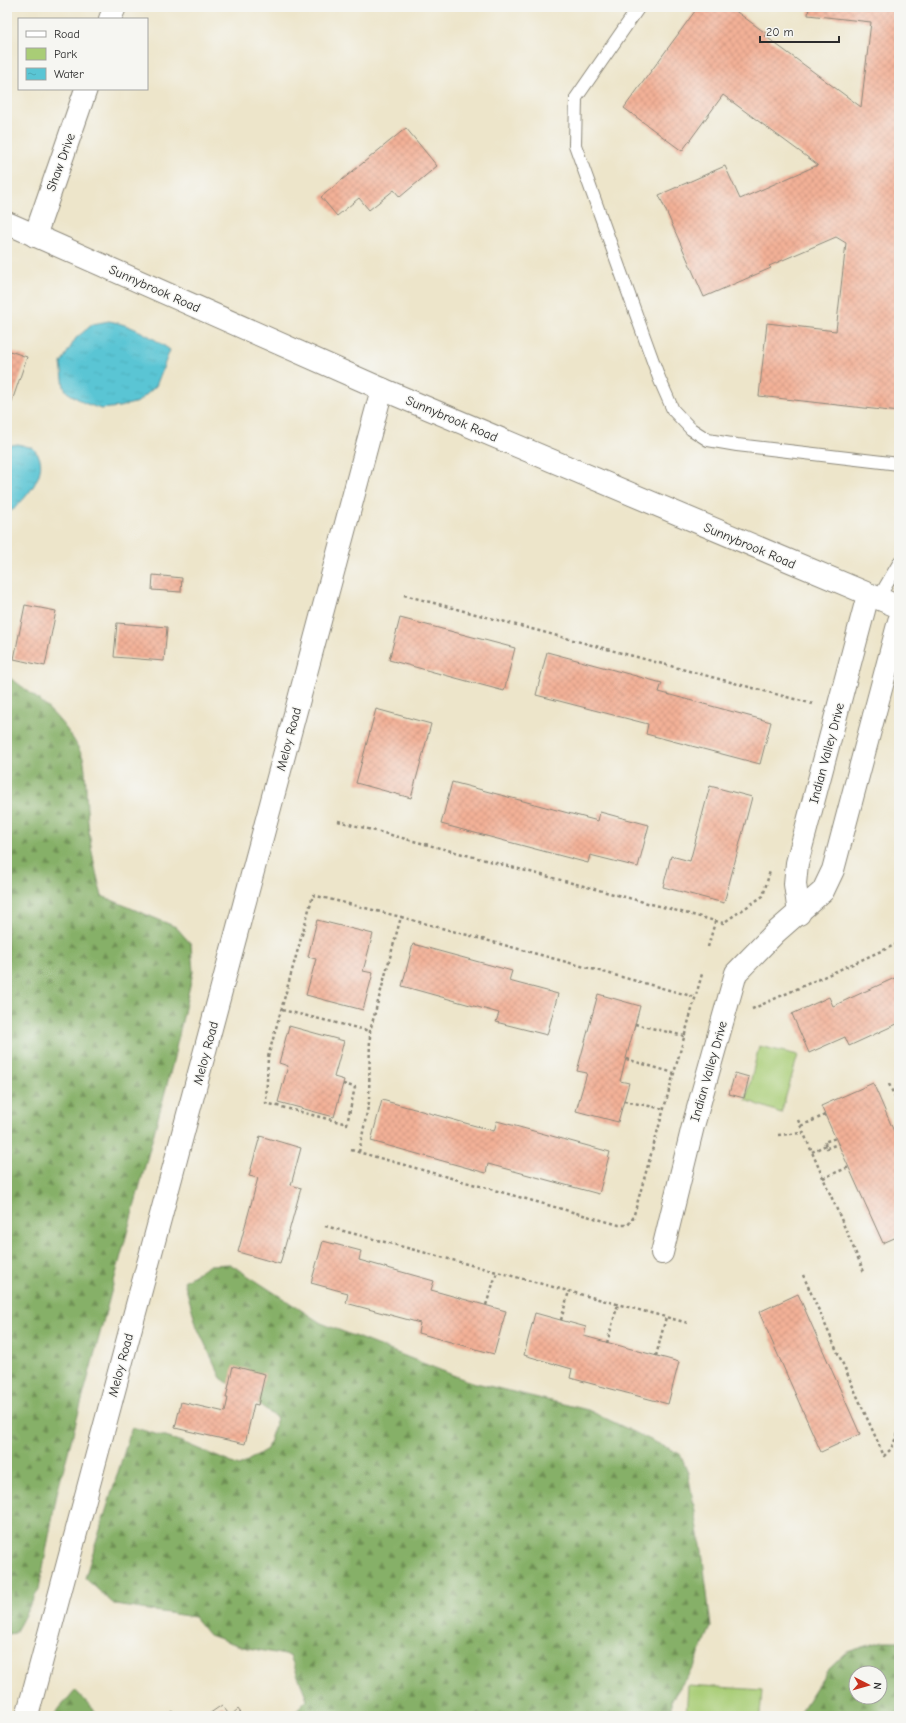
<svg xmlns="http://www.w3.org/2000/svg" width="906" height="1723" viewBox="0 0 906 1723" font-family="'Comic Neue',sans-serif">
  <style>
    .forest { fill: url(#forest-firs); stroke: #586e49; fill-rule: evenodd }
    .park { fill: #a9cd76; stroke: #6a7c50 }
    .water { fill: url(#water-ripples); stroke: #427880 }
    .building { fill: url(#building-cross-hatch) }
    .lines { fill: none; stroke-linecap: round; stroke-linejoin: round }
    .service-casing { stroke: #8c887a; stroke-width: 14 }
    .minor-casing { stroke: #8c887a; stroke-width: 24 }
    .tertiary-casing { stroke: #8c887a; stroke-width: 24 }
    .path { stroke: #8c887a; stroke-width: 2.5; stroke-dasharray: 3 3; stroke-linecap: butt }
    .service { stroke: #fff; stroke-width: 12 }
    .minor { stroke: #fff; stroke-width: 22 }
    .tertiary { stroke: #fff; stroke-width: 22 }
    .labels { text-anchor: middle; stroke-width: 3; stroke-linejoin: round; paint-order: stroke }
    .street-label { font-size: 13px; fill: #2b2b2b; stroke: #f6f6f2 }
  </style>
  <defs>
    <pattern id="forest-firs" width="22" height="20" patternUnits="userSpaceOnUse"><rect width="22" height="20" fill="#86b067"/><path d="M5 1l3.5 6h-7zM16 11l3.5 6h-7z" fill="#6e8f55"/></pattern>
    <pattern id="water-ripples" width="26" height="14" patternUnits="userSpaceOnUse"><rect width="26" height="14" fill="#5ac5d4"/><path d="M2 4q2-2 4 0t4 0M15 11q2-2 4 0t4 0" fill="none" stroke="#4ea9b6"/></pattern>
    <pattern id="building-cross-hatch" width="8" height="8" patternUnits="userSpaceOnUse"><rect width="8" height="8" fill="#f3b197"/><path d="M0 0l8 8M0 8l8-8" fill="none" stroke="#d09882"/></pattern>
  </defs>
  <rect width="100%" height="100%" fill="#f6f6f2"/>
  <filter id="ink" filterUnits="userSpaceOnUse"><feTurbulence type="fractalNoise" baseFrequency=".025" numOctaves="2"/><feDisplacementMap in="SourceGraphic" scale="8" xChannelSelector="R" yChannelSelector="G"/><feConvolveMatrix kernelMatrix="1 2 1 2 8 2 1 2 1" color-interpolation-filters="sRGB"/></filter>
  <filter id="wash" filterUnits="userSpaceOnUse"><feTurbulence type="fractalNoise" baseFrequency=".012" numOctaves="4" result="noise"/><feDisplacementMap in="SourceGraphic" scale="16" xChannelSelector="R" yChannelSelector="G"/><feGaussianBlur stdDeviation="0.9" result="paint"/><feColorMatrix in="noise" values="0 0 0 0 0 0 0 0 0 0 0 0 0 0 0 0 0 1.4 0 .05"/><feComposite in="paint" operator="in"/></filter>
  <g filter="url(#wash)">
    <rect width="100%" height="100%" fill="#ede5ca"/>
    <g class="forest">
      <path d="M7 676C37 696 69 723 83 758 86 767 86 797 87 809 89 840 94 866 102 896L176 927 191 944 193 972 172 1066 57 1493 39 1589 15 1633 7 1634Z"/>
      <path d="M230 1264 321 1323 468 1381 588 1410 680 1454 688 1473 702 1551 711 1627 695 1664 671 1701V1716H291L307 1699 290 1656 243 1647 209 1635 194 1617 115 1605 85 1578 132 1427 182 1442 239 1466 267 1449 277 1418 221 1378 197 1327 184 1281 210 1265Z"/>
      <path d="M883 1641H899V1716H798L826 1672 847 1652ZM856 1673H880V1697H856Z"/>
      <path d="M75 1690 97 1713 98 1716H53Z"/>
    </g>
    <g class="park">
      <path d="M759 1046 798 1055 781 1113 746 1100Z"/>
      <path d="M688 1685 762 1690 760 1716H686Z"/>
    </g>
    <g class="water">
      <path d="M109 321C132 325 151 336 170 350L156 386 138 402 119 407 101 409 84 403 67 392 64 387 61 363 76 338 93 324Z"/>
      <path d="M18 444 33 448C35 451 39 455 40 459 45 479 21 504 7 514V446Z"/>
    </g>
    <g id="blocks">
      <g class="building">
        <path d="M698 7H730L767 34 765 36 861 107 871 22 808 15 809 7H899V412L759 396 767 323 836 331 846 243 836 237 769 266 771 268 704 297 659 195 725 166 740 199 818 165 723 95 682 151 624 108Z"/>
        <path d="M406 128 437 166 400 197 394 190 369 210 359 198 337 216 321 197Z"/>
        <path d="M7 350 27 357 9 410 7 409Z"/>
        <path d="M153 575 182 578 181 592 152 590Z"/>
        <path d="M25 605 56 611 45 666 14 659Z"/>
        <path d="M400 618 515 648 504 691 389 660Z"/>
        <path d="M117 623 167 627 164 661 114 657Z"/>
        <path d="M547 652 662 683 659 692 771 722 760 764 646 734 648 724 536 695Z"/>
        <path d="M376 709 431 724 411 798 356 783Z"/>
        <path d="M452 782 598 821 600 812 649 825 638 867 590 855 588 863 441 824Z"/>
        <path d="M710 786 752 797 724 903 663 887 671 856 690 861Z"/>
        <path d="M317 920 373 934 363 971 373 973 363 1010 306 995 316 959 308 957Z"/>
        <path d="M413 944 512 971 509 981 558 994 547 1035 496 1022 499 1013 402 986Z"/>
        <path d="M899 976V1023L849 1046 845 1037 809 1053 792 1014 829 997 833 1006Z"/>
        <path d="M598 994 640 1006 620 1081 629 1083 618 1122 576 1111 587 1073 577 1071Z"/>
        <path d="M289 1026 344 1041 334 1077 344 1080 334 1117 278 1102 288 1066 279 1063Z"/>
        <path d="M735 1073 749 1077 744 1098 729 1094Z"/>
        <path d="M873 1083 899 1143V1236L883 1243 821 1106Z"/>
        <path d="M382 1100 494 1131 497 1121 610 1152 599 1194 488 1164 486 1173 371 1141Z"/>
        <path d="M260 1136 301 1148 291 1185 301 1188 280 1264 238 1252 258 1178 249 1176Z"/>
        <path d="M323 1241 361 1251 359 1260 434 1281 431 1290 506 1311 494 1354 418 1333 420 1323 346 1303 348 1293 311 1283Z"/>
        <path d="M798 1294 860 1434 821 1452 759 1312Z"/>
        <path d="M535 1313 586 1327 584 1336 679 1362 668 1404 570 1378 572 1369 524 1355Z"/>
        <path d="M233 1366 265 1374 258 1405 254 1404 245 1444 175 1428 181 1402 225 1412 228 1398H226Z"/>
        <path d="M222 1705 230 1716 238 1709 243 1716H206Z"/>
        <path d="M172 1711 176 1716H166Z"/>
      </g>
    </g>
  </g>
  <g filter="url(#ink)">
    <use href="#blocks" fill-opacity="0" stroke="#8c887a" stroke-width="1"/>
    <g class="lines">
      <defs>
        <g id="service">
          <path d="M639 7 576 98 575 145 659 378 673 410 691 429 708 440 737 445 899 464"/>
          <path d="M878 599 899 563"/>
        </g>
        <g id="minor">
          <path d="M110 19 115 7"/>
          <path d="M35 236 86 89"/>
          <path d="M799 914 795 884 797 863 868 595"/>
          <path d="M662 1253 693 1126 736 973 775 933 823 891 833 870 899 621"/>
        </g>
        <g id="tertiary">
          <path d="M7 223 382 389 899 607"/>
          <path d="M27 1716 382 389"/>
        </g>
      </defs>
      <use href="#service" class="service-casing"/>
      <use href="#minor" class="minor-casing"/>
      <use href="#tertiary" class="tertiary-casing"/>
      <g class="path">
        <path d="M404 595 813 704"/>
        <path d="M338 821 723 923 763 896 770 871"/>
        <path d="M708 947 715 922"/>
        <path d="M752 1009 899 943"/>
        <path d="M282 1010 370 1031"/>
        <path d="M635 1024 684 1036"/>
        <path d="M626 1059 674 1073"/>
        <path d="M343 1084 355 1087 347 1124 266 1103 268 1057 313 895 401 917"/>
        <path d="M889 1084 899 1106"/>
        <path d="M624 1101 664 1109"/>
        <path d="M798 1120 864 1272"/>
        <path d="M801 1126 825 1115"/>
        <path d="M778 1135 803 1133"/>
        <path d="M826 1145 824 1142 836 1138"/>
        <path d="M351 1150 619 1225H628L633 1218 702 974"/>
        <path d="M359 1152 369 1102 370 1031 401 917 695 997"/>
        <path d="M812 1152 826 1145 827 1148 838 1144"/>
        <path d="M823 1178 849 1167"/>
        <path d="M325 1226 688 1323"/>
        <path d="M803 1275 884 1456 891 1449 899 1431"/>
        <path d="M486 1305 497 1272"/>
        <path d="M561 1320 569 1291"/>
        <path d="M607 1343 618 1304"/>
        <path d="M656 1356 666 1317"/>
      </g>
      <use href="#service" class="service"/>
      <use href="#minor" class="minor"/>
      <use href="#tertiary" class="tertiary"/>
    </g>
  </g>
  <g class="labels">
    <g class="street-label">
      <text transform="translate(60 162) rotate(-70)" y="5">Shaw Drive</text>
      <text transform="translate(155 288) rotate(24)" y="5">Sunnybrook Road</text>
      <text transform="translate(452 418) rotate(23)" y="5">Sunnybrook Road</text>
      <text transform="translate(750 545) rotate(23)" y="5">Sunnybrook Road</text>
      <text transform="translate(288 739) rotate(-75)" y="5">Meloy Road</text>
      <text transform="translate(826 753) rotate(-75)" y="5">Indian Valley Drive</text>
      <text transform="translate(205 1053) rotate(-75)" y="5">Meloy Road</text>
      <text transform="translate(708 1071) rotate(-74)" y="5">Indian Valley Drive</text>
      <text transform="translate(120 1365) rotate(-75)" y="5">Meloy Road</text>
    </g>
  </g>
  <rect width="906" height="1723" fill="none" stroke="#f6f6f2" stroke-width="24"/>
  <rect x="18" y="18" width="130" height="72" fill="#f6f6f2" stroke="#a5a5a2"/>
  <rect x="26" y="31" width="20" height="6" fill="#ffffff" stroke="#a5a5a2"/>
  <text x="54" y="38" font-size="12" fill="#2b2b2b">Road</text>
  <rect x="26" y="48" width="20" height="12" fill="#a9cd76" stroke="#a5a5a2"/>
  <text x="54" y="58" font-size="12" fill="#2b2b2b">Park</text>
  <rect x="26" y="68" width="20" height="12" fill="url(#water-ripples)" stroke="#a5a5a2"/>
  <text x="54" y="78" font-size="12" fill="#2b2b2b">Water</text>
  <g transform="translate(868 1685) rotate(96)"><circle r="19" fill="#f6f6f2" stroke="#a5a5a2"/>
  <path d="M0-3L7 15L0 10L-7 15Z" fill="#c8321e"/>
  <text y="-6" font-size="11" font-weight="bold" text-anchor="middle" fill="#2b2b2b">N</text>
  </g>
  <path d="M760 36v6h79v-6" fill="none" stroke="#2b2b2b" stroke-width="2"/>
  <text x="766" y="36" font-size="12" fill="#2b2b2b" stroke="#f6f6f2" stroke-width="3" paint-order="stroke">20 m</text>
</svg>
